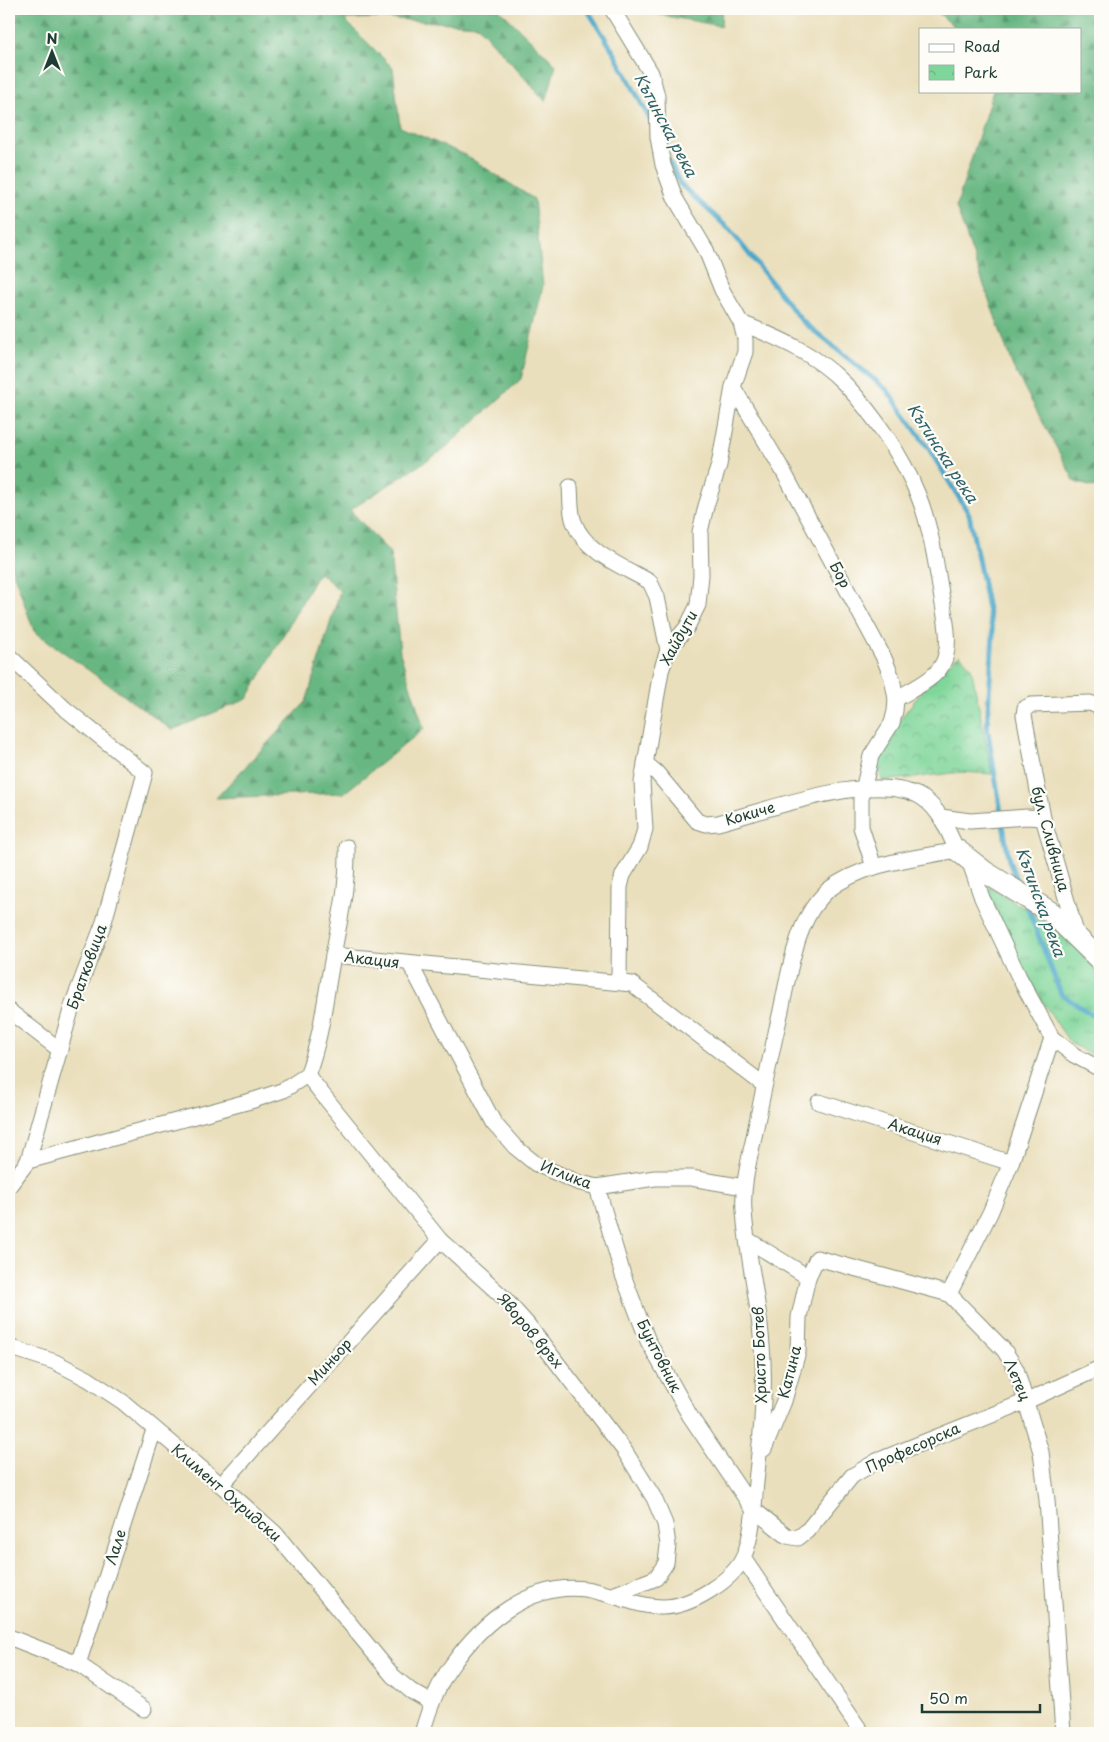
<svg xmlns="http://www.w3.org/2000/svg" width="1109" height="1742" viewBox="0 0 1109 1742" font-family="'Playpen Sans',sans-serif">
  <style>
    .grass { fill: url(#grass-tufts); stroke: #4f8a67 }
    .forest { fill: url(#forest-firs); stroke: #437a5b }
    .park { fill: url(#park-crowns); stroke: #4f8a67 }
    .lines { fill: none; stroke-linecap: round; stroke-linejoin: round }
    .stream { stroke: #4ba7c9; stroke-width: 5 }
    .street-casing { stroke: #848e78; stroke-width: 17 }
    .secondary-casing { stroke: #848e78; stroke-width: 23 }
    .street { stroke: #fff; stroke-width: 15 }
    .secondary { stroke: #fff; stroke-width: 21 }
    .labels { text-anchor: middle; stroke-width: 4.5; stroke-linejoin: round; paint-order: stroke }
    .street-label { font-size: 15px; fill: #1f3d34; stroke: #fdfcf7 }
    .water-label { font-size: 16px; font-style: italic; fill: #2e6268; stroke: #fdfcf7 }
  </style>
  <defs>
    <pattern id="grass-tufts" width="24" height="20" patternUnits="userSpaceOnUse" patternTransform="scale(1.25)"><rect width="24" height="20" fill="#7fd69a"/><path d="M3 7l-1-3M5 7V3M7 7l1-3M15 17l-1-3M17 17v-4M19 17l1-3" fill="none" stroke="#67af7e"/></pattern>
    <pattern id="forest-firs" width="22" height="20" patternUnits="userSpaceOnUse" patternTransform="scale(1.25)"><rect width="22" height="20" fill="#67b782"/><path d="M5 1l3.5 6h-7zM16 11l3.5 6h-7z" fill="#54966b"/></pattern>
    <pattern id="park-crowns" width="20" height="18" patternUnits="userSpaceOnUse" patternTransform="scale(1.25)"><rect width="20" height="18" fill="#7fd69a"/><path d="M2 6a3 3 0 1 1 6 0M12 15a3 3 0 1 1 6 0" fill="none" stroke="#67af7e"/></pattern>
  </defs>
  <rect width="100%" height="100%" fill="#fdfcf7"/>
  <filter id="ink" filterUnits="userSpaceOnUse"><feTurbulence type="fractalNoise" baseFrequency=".02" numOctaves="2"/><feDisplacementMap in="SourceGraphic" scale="10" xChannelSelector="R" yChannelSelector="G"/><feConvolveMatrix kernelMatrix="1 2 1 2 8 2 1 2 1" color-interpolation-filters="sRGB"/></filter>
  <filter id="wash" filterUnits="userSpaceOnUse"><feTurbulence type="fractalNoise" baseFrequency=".0096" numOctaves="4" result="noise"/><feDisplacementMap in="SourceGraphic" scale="20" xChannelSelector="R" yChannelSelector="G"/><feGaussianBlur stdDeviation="1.12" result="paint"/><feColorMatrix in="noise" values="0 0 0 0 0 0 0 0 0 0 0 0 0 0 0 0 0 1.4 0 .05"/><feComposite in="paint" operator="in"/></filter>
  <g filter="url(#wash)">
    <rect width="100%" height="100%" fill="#eadfbc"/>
    <path class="grass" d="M986 885 1068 935 1100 975V1059L1070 1043 1044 1004 1009 944Z"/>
    <g class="forest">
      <path d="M9 9H499L556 65 546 102 477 25 381 18 344 19 393 68 400 127 465 155 534 199 543 286 521 379 443 450 350 510 390 553 400 653 424 729 344 793 216 798 306 702 340 591 319 572 247 699 172 730 34 631 9 560Z"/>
      <path d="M652 9H722L721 26 655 14Z"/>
      <path d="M934 9H1100V489L1075 482 1013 367 956 207 993 91H1080V29H957Z"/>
    </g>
    <path class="park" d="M960 655 971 667 992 774 962 772 883 781C881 777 878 771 878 766 879 738 936 671 960 655Z"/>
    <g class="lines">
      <g class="stream">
        <path d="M587 9 615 54 652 123"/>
        <path d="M669 161 680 184 730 230 802 321 887 390 929 449 969 514 993 634 987 726 1009 861 1018 884"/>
        <path d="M1027 906 1061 994 1100 1020"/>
      </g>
    </g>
  </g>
  <g filter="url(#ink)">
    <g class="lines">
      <defs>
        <g id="street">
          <path d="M612 9 651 73 657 96 658 137 663 165 675 198 706 250 722 290 741 323 745 339V352L733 387 719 465 706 506 700 532 701 575 698 605 687 627 668 650 661 671 642 782 645 829 640 847 623 875 620 887 619 981"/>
          <path d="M741 323C779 338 816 354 845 384 874 415 902 455 918 495 931 527 936 564 942 599 945 617 952 645 943 663 935 680 912 689 896 699"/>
          <path d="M733 387 782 469 884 658 892 678 896 699 895 711 892 723 871 756 861 799V827L874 867"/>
          <path d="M570 487C571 498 570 512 574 522 585 553 624 567 650 582L657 597 668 650"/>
          <path d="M9 656 63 707 145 773 104 922 73 1003 28 1161"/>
          <path d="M941 817 970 821 1027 817 1043 818"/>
          <path d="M969 860 982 898 1019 977 1052 1038 1074 1055 1100 1069"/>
          <path d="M1077 936 1043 818 1024 715 1025 708 1031 705 1090 703 1100 707"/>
          <path d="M333 955 632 984 764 1085"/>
          <path d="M410 964 494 1123 515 1147 536 1164 577 1182 597 1187 655 1178H691L744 1187"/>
          <path d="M9 1011 60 1050"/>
          <path d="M307 1075 440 1240 503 1297 528 1325 624 1450 654 1498 665 1524 668 1545 666 1563 656 1578 613 1595"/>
          <path d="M819 1102 1011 1163"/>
          <path d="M9 1186 28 1161 254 1100 284 1090 307 1075C322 1037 325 997 333 956 340 916 348 889 347 847"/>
          <path d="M597 1187 623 1275 648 1341 690 1416 753 1509 787 1536 798 1538 807 1531 852 1476 877 1461 1027 1401 1100 1368"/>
          <path d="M748 1240 808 1277"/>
          <path d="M949 1294 1004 1350 1016 1369 1041 1452 1047 1500 1063 1733"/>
          <path d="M949 1294 990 1213 1011 1163 1052 1038"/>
          <path d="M9 1347 55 1362 88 1379 123 1402 221 1485 275 1533 393 1676 411 1691 432 1703"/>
          <path d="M764 1449 784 1401 798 1352 799 1317 808 1277 817 1258 949 1294"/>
          <path d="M221 1485 440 1240"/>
          <path d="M743 1558 862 1733"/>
          <path d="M9 1637 78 1664 144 1709"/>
          <path d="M78 1664 154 1430"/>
          <path d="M422 1733C429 1710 437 1685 452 1665 482 1622 530 1582 585 1589 612 1593 637 1607 663 1607 690 1607 734 1580 744 1556 753 1533 754 1506 756 1482 761 1437 766 1391 762 1346 759 1301 747 1256 744 1211 742 1186 749 1161 754 1137 761 1101 769 1064 777 1028 786 992 792 940 812 909 816 903 823 895 828 890 864 862 914 859 957 850 948 832 941 811 924 799 880 768 767 810 718 823L706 824 697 821 656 772 645 763"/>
        </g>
        <path id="secondary" d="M957 850 985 872 1052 913 1100 960"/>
      </defs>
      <use href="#street" class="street-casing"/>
      <use href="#secondary" class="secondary-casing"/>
      <use href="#street" class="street"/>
      <use href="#secondary" class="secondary"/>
    </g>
  </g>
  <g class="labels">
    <g class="street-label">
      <text transform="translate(840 575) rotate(62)" y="5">Бор</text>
      <text transform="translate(679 638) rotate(-61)" y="5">Хайдути</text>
      <text transform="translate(750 814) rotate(-16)" y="5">Кокиче</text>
      <text transform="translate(1050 839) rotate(75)" y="5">бул. Сливница</text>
      <text transform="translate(372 960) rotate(7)" y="5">Акация</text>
      <text transform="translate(87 967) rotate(-70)" y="5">Братковица</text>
      <text transform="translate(915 1132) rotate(18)" y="5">Акация</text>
      <text transform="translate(566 1175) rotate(21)" y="5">Иглика</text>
      <text transform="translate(530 1331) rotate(50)" y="5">Яворов връх</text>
      <text transform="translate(760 1355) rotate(-92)" y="5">Христо Ботев</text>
      <text transform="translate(659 1356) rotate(63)" y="5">Бунтовник</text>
      <text transform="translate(330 1362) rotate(-48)" y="5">Миньор</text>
      <text transform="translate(790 1372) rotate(-76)" y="5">Катина</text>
      <text transform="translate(1017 1380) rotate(67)" y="5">Летец</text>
      <text transform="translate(913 1448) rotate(-24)" y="5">Професорска</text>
      <text transform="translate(226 1493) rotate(41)" y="5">Климент Охридски</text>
      <text transform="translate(116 1547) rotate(-72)" y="5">Лале</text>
    </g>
    <g class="water-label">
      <text transform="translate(666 125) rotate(62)" y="6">Кътинска река</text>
      <text transform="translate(943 453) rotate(57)" y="6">Кътинска река</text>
      <text transform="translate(1041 902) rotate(70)" y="6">Кътинска река</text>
    </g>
  </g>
  <rect width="1109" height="1742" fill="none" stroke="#fdfcf7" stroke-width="30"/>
  <rect x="919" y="28" width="162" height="65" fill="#fdfcf7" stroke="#a4b0a9"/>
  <rect x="929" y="44" width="25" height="8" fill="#ffffff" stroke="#a4b0a9"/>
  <text x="964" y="52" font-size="15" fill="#1f3d34">Road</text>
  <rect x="929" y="65" width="25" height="15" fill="url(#park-crowns)" stroke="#a4b0a9"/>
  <text x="964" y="78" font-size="15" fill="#1f3d34">Park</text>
  <g transform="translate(52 52)" stroke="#fdfcf7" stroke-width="4" paint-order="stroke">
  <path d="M0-4L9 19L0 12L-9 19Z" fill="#1f3d34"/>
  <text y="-8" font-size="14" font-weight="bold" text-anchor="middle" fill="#1f3d34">N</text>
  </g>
  <path d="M922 1704v8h118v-8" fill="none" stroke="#1f3d34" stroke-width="2.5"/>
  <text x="929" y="1704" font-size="15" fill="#1f3d34" stroke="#fdfcf7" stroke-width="4" paint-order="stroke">50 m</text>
</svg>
